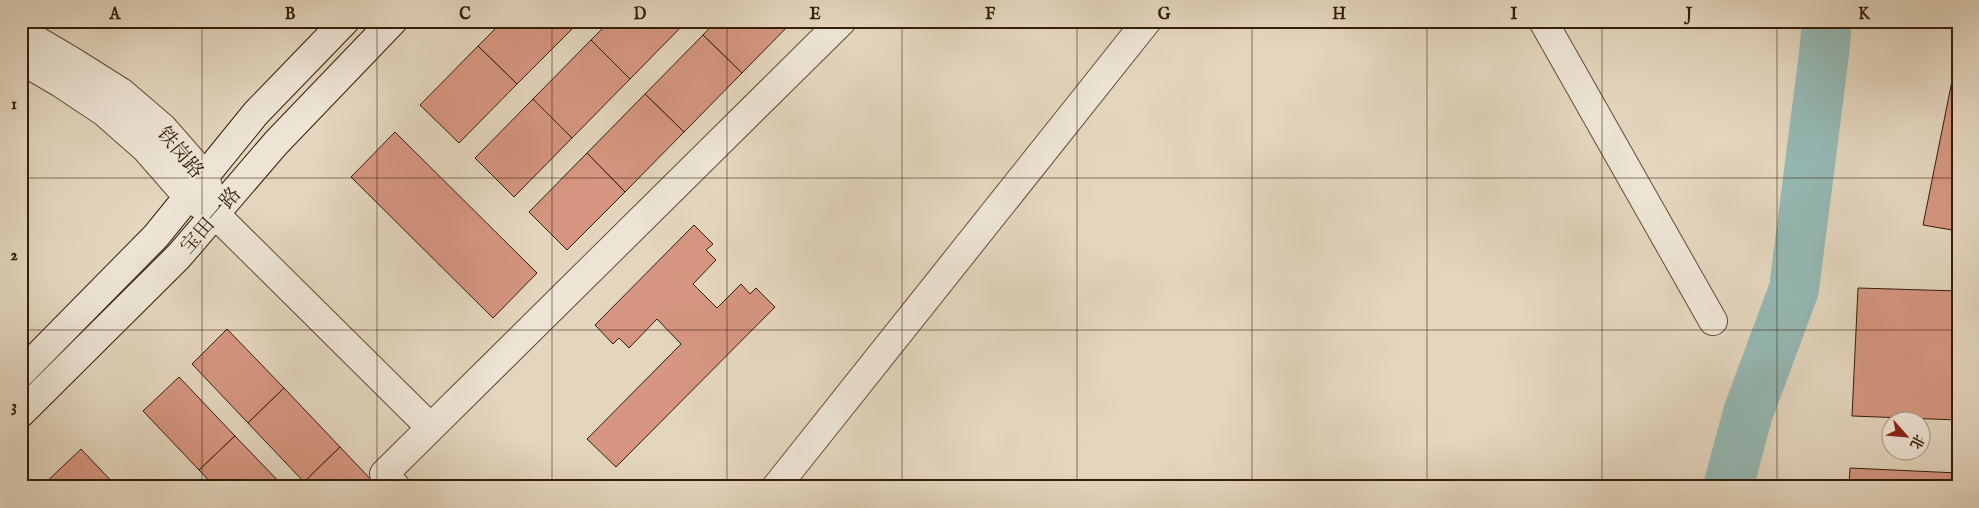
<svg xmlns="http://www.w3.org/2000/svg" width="1979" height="508" viewBox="0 0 1979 508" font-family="'IM FELL English','Noto Serif SC',serif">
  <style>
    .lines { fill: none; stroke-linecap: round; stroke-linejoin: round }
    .river { stroke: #95b9b4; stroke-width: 50 }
    .building { fill: #d69681; stroke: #341e07 }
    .minor-casing { stroke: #604c35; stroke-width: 30 }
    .secondary-casing { stroke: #341e07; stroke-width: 30 }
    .minor { stroke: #ede4d5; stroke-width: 28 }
    .secondary { stroke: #ede4d5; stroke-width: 28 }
    .grid { fill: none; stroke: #341e07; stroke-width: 1; stroke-opacity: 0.55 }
    .labels { text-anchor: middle; stroke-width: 4; stroke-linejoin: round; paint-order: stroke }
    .street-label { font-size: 20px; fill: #341e07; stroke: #ede4d5 }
    .neatline { fill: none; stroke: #341e07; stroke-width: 2 }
    .grid-label { font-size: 16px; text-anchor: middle; font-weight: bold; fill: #341e07 }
  </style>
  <rect width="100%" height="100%" fill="#e4d6be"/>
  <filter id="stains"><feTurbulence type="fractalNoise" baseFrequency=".004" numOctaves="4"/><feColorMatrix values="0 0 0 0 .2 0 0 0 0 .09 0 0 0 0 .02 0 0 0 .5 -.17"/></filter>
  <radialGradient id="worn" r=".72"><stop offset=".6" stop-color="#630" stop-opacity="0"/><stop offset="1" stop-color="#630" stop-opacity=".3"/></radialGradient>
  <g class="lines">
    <path class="river" d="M1728 487 1748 413 1794 289 1824 54 1827 21"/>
  </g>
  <g class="building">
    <path d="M503 21H572L576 25 517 84 478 46Z"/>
    <path d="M610 21H687L630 79 591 40Z"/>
    <path d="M716 21H793L742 73 703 35Z"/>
    <path d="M703 35 742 73 684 132 645 94Z"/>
    <path d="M591 40 630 79 572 138 533 99Z"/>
    <path d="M478 46 517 84 459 143 420 105Z"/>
    <path d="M1958 51V231L1923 225Z"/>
    <path d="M645 94 684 132 625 192 587 153Z"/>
    <path d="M533 99 572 138 514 197 475 158Z"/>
    <path d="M395 132 537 273 493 318 351 177Z"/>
    <path d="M587 153 625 192 567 250 529 212Z"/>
    <path d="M694 225 713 244 706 250 716 260 693 284 717 308 741 284 750 294 756 288 775 307 616 467 587 439 681 344 657 319 629 348 619 338 613 344 595 325Z"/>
    <path d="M1858 288 1958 291V420L1852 416Z"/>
    <path d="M227 329 284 388 248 423 192 364Z"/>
    <path d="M179 377 235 436 199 470 143 411Z"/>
    <path d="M284 388 340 447 304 482 248 423Z"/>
    <path d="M235 436 284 487H215L199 470Z"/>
    <path d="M340 447 378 487H309L304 482Z"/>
    <path d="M81 449 117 487H41Z"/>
    <path d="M1850 468 1958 473V487H1849Z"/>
  </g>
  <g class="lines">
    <defs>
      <g id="minor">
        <path d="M1543 21 1713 321"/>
        <path d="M21 31 75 63 121 92 163 128 205 176 211 198"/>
        <path d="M21 60 62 84 104 112 146 149 188 197 215 214 430 427"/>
        <path d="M396 487 384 474 842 21"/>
        <path d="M776 487 1147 21"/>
      </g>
      <g id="secondary">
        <path d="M21 373 156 236 256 113 345 21"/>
        <path d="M21 413 179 256 276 143 393 21"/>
      </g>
    </defs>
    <use href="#minor" class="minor-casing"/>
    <use href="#secondary" class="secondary-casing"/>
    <use href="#minor" class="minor"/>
    <use href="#secondary" class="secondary"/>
  </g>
  <path class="grid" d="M202 21V487M377 21V487M552 21V487M727 21V487M902 21V487M1077 21V487M1252 21V487M1427 21V487M1602 21V487M1777 21V487M21 178H1958M21 330H1958"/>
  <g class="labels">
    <g class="street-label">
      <text transform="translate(181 152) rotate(50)" y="7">铁岗路</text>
      <text transform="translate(210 220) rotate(-49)" y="7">宝田一路</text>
    </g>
  </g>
  <rect width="1979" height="508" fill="none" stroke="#e4d6be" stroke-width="55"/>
  <g transform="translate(1906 436) rotate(117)"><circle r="24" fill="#ede4d5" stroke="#a39583"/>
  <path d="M0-4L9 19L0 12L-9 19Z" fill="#8f2418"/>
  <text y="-8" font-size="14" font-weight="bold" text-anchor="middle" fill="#341e07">北</text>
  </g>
  <rect x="28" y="28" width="1924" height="452" class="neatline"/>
  <g class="grid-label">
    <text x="115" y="19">A</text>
    <text x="290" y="19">B</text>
    <text x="465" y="19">C</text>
    <text x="640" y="19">D</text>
    <text x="815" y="19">E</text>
    <text x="990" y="19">F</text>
    <text x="1164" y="19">G</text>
    <text x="1339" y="19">H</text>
    <text x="1514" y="19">I</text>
    <text x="1689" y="19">J</text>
    <text x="1864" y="19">K</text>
    <text x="14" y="109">1</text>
    <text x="14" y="260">2</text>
    <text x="14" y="411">3</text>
  </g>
  <rect width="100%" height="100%" filter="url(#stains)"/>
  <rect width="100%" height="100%" fill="url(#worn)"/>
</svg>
